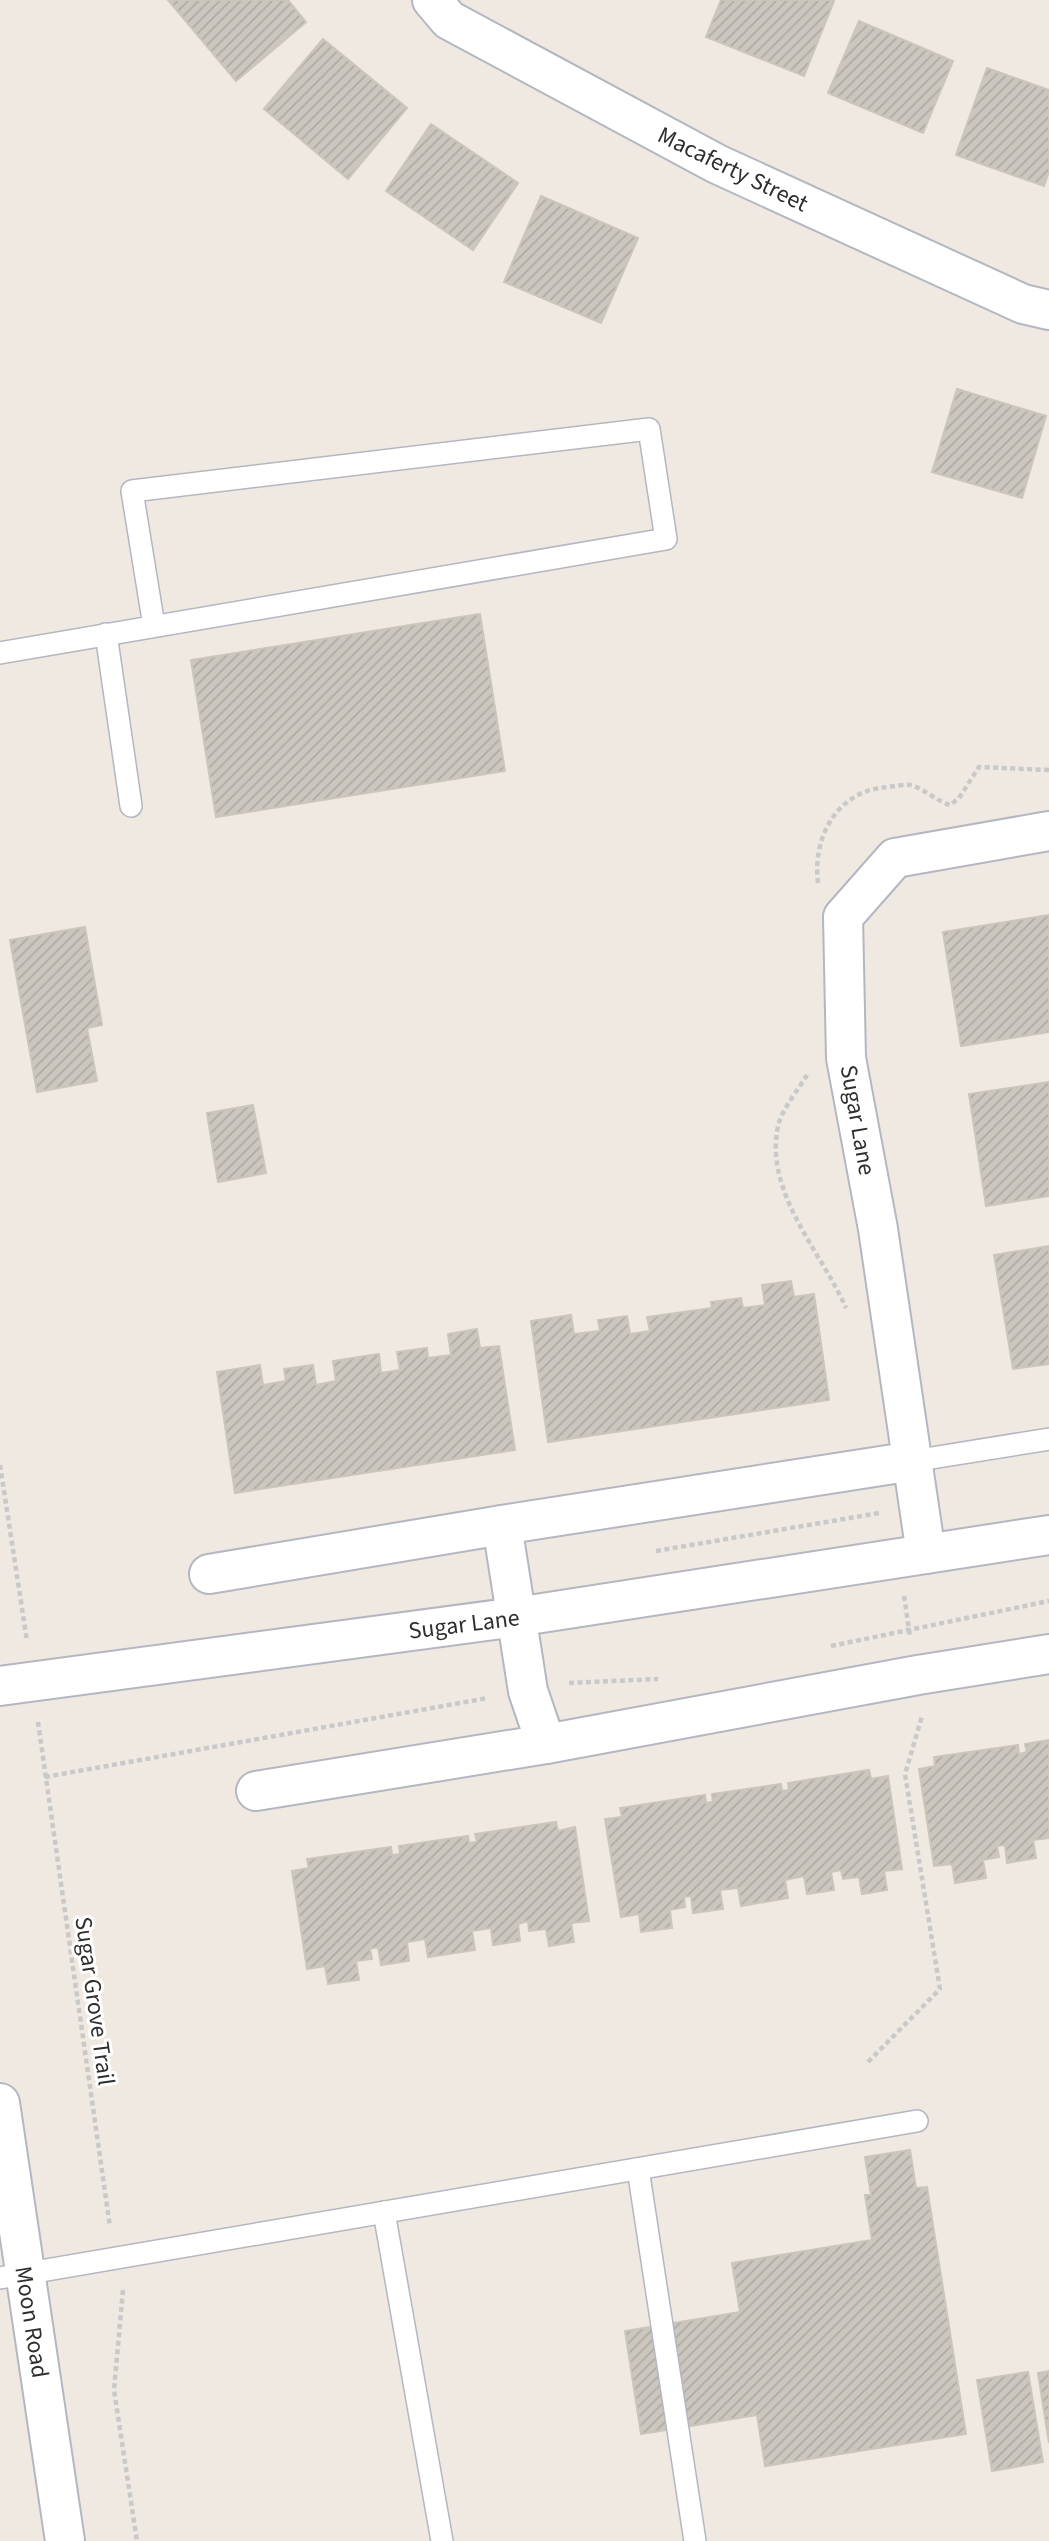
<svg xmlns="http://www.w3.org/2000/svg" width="1049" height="2541" viewBox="0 0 1049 2541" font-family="'Source Sans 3',sans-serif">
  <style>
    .building { fill: url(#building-hatch); stroke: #cbc5ba; stroke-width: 2 }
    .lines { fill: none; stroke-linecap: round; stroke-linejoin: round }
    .lane-casing { stroke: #b4b7c1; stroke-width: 24 }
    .street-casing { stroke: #b4b7c1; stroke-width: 42 }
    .secondary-casing { stroke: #b4b7c1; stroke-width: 42 }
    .path { stroke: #c9c9c9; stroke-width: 4.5; stroke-dasharray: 5 3.5; stroke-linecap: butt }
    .lane { stroke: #fff; stroke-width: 21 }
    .street { stroke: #fff; stroke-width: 38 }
    .secondary { stroke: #fff; stroke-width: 38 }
    .labels { text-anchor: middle; stroke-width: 6; stroke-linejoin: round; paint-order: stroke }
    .street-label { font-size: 24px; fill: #2e2e2e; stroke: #fff }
  </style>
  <defs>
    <pattern id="building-hatch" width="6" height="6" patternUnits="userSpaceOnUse" patternTransform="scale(1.75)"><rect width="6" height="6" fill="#cbc7bf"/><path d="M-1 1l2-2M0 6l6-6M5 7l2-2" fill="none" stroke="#afaba4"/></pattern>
  </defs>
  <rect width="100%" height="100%" fill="#efe9e1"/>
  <g class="building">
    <path d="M168 0H288L306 22 236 81Z"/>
    <path d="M721 0H832L834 1 804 76 706 37Z"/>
    <path d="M859 21 953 61 923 133 828 93Z"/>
    <path d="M323 39 407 108 348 179 264 109Z"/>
    <path d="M987 68 1049 90V171L1044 186 956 155Z"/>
    <path d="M431 124 518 183 473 250 386 191Z"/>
    <path d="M541 196 638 238 601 323 504 282Z"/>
    <path d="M957 389 1046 416 1022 498 932 472Z"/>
    <path d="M480 614 505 771 216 817 191 660Z"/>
    <path d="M1049 915V1032L961 1046 943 932Z"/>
    <path d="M85 927 102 1025 87 1028 97 1081 37 1092 10 940Z"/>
    <path d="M1049 1082V1196L986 1206 969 1094Z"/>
    <path d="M253 1105 266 1173 218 1182 207 1113Z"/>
    <path d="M1049 1246V1364L1013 1369 994 1255Z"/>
    <path d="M791 1281 794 1297 814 1294 829 1400 548 1442 531 1321 571 1315 574 1334 600 1331 598 1320 627 1316 630 1334 650 1331 647 1317 712 1308 711 1302 741 1298 743 1308 765 1305 762 1285Z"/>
    <path d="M477 1329 480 1348 499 1346 515 1450 235 1493 217 1372 260 1365 263 1385 286 1381 284 1369 313 1365 316 1385 336 1381 333 1361 379 1354 381 1373 400 1370 397 1352 427 1348 428 1358 451 1355 448 1334Z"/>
    <path d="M1049 1740V1838L1033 1840 1036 1858 1007 1863 1005 1845 997 1846 999 1857 983 1860 986 1878 955 1883 952 1864 934 1866 919 1769 935 1766 934 1757 1018 1745 1019 1754 1027 1752 1025 1744Z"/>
    <path d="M869 1770 871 1779 888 1776 902 1869 884 1871 887 1890 862 1894 859 1877 843 1879 841 1870 831 1872 834 1890 807 1894 804 1876 785 1880 788 1898 741 1906 738 1888 720 1890 723 1909 693 1913 691 1896 684 1897 685 1907 670 1910 672 1928 641 1932 639 1914 621 1917 605 1819 622 1817 620 1808 705 1795 706 1803 713 1802 712 1794 781 1784 782 1791 789 1790 788 1783Z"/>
    <path d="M556 1822 558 1831 575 1827 589 1921 571 1923 574 1942 549 1946 546 1929 529 1931 528 1921 518 1924 520 1941 493 1945 491 1928 472 1931 475 1950 428 1957 425 1939 407 1942 409 1961 381 1965 378 1947 370 1949 372 1959 356 1961 359 1980 328 1984 325 1966 307 1969 292 1871 309 1868 307 1859 391 1847 392 1855 400 1854 399 1846 468 1836 469 1843 477 1842 475 1834Z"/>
    <path d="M910 2150 916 2188 927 2187 966 2434 765 2466 757 2415 641 2434 625 2331 740 2312 732 2263 872 2240 865 2195H871L865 2157Z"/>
    <path d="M1049 2371V2443L1038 2373Z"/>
    <path d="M1028 2372 1043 2462 992 2471 977 2380Z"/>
  </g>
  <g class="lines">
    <defs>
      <g id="lane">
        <path d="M106 634 131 806"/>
        <path d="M0 653 666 539 649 429 132 491 154 626"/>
        <path d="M913 1461 1049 1439"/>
        <path d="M638 2169 695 2541"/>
        <path d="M384 2212 442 2541"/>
        <path d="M0 2278 917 2121"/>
      </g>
      <g id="street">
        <path d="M432 0 449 20 717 164 1023 304 1049 310"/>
        <path d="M926 1554 878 1229 846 1058 843 917 895 858 1049 831"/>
        <path d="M209 1574 502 1525"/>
        <path d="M0 1686 516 1617 1049 1535"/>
        <path d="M546 1744 918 1675 1049 1654"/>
        <path d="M256 1791 546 1744 528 1691 502 1525 913 1461"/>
      </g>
      <path id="secondary" d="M0 2103 65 2541"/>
    </defs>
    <use href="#lane" class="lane-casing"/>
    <use href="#street" class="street-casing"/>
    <use href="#secondary" class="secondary-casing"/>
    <g class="path">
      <path d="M818 883C812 835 839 789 889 787 895 786 905 784 911 785 924 789 937 801 950 805L959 798 979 767 1049 770"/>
      <path d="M807 1075C798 1090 782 1109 778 1126 764 1193 821 1251 846 1308"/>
      <path d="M0 1465 27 1641"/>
      <path d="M656 1551 879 1513"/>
      <path d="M904 1596 910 1636"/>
      <path d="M831 1646 1049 1601"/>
      <path d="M569 1683 658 1679"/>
      <path d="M38 1722 110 2227"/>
      <path d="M45 1777 488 1698"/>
      <path d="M868 2062 940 1989 905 1774 922 1716"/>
      <path d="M123 2290 114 2390 137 2541"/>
    </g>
    <use href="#lane" class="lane"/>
    <use href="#street" class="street"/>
    <use href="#secondary" class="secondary"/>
  </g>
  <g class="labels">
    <g class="street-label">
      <text transform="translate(733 169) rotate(26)" y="8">Macaferty Street</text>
      <text transform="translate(858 1120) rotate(80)" y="8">Sugar Lane</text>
      <text transform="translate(464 1624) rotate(-7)" y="8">Sugar Lane</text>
      <text transform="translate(95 2001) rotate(82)" y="8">Sugar Grove Trail</text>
      <text transform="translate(32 2322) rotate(81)" y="8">Moon Road</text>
    </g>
  </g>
</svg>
